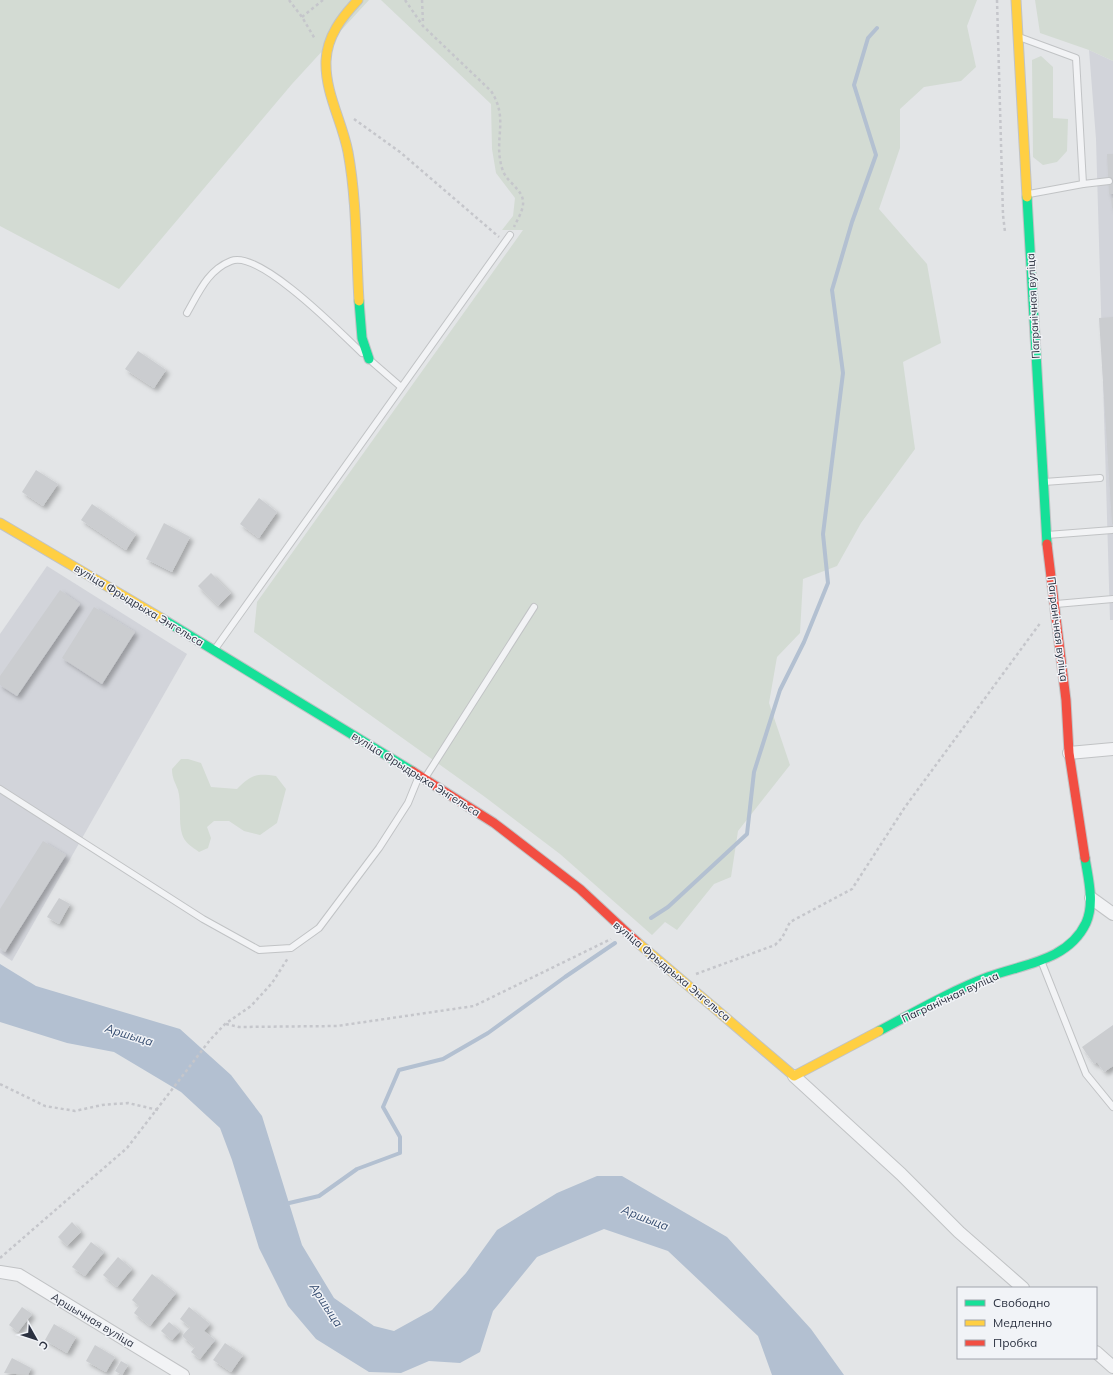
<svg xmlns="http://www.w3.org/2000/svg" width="1113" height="1375" viewBox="0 0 1113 1375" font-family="Mulish,sans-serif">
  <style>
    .built { fill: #d2d4da }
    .green { fill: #d3dbd3 }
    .water { fill: #b3c0d1 }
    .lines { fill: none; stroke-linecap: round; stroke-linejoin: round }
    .stream { stroke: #b3c0d1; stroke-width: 4 }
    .building { fill: #cbcdd0; filter: url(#shadow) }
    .lane-casing { stroke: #c1c3c5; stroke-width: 8 }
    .street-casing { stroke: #c1c3c5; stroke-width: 14 }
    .fast-casing { stroke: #c1c3c5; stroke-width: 11 }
    .slow-casing { stroke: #c1c3c5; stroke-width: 11 }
    .jam-casing { stroke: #c1c3c5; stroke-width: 11 }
    .path { stroke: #c5c6cb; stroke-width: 2.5; stroke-dasharray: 3 3; stroke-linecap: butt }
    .lane { stroke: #f2f3f5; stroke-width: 6 }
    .street { stroke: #f2f3f5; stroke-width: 12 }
    .fast { stroke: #16e098; stroke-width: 9 }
    .slow { stroke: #ffcf43; stroke-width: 9 }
    .jam { stroke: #f24e42; stroke-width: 9 }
    .labels { text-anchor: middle; stroke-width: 3; stroke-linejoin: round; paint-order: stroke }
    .street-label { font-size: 11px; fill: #2b3140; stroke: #f1f3f7 }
    .water-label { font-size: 12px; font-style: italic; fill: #374e71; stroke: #f1f3f7 }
  </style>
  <defs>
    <filter id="shadow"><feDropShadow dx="3.5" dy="3.5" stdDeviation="2" flood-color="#0004"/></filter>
  </defs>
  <rect width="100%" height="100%" fill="#e3e5e7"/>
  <g class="built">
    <path d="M1089 50 1113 61V620H1110L1096 139Z"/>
    <path d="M47 566 187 654 12 961 0 953V634Z"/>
  </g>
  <g class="green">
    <path d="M0 0H369L292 84 119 289 0 226Z"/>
    <path d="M381 0H977L967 26 976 67 961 81 924 87 900 109V148L879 209 927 264 941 343 903 362 915 449 861 523 837 566 803 579 800 633 777 657 769 703 790 765 738 831 731 877 714 884 677 930 665 922 652 935 560 854 485 797 254 632 257 602 523 230H502L513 216 515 198 496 173 492 149 491 104Z"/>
    <path d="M1035 0H1113V61L1089 50 1040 33Z"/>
    <path d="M1041 56 1053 67V118L1068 119 1067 151 1057 162 1043 165 1033 157 1032 60Z"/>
    <path d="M181 759H188L201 763 211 787 237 789C251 775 256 773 276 776L286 789 277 823 260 835 244 831 229 821H214L207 827 211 838 208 848 199 852C192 847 184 842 182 834 178 821 182 804 178 790 175 782 172 778 172 769Z"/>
  </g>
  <path class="water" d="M0 964 36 986 180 1029 231 1075 262 1116 302 1245 334 1298 374 1326 394 1331 432 1310 466 1273 497 1230 557 1193 597 1176H622L727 1237 811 1329 844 1375H772L758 1336 668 1251 604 1229 537 1257 493 1311 480 1352 460 1363 429 1361 401 1373 369 1372 316 1339 288 1306 259 1248 232 1160 220 1128 181 1092 114 1052 67 1043 0 1022Z"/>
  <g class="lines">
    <g class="stream">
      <path d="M651 918 668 907 747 834 754 772 780 690 804 642 828 583 823 534 843 373 832 290 852 222 876 155 854 85 868 38 877 28"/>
      <path d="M285 1204 319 1196 357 1169 400 1153V1137L383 1107 399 1070 443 1059 488 1033 565 977 615 943"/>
    </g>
  </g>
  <g class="building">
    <path d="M1107 154H1113V194H1109Z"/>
    <path d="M1111 198H1113V208H1112Z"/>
    <path d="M1113 317V524H1112L1099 318Z"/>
    <path d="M138 351 166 370 154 388 125 369Z"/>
    <path d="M36 470 58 484 43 506 22 492Z"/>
    <path d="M259 498 277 512 259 538 240 524Z"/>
    <path d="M92 504 136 534 126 550 81 520Z"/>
    <path d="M164 523 190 537 172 572 146 559Z"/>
    <path d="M211 573 231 593 218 606 198 586Z"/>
    <path d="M60 590 80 604 17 696 0 685V676Z"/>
    <path d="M94 607 135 632 102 684 62 658Z"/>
    <path d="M43 841 66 855 5 952 0 948V909Z"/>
    <path d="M59 898 70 904 59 924 47 917Z"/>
    <path d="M1113 1025V1066L1104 1072 1097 1062 1094 1064 1082 1047Z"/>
    <path d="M72 1222 81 1232 67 1246 58 1237Z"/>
    <path d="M91 1242 104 1252 85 1276 72 1267Z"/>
    <path d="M118 1257 132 1269 117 1287 103 1275Z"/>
    <path d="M152 1274 176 1293 150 1326 134 1313 139 1306 132 1300Z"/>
    <path d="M22 1307 32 1314 18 1332 9 1325Z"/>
    <path d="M189 1307 210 1324 204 1331 215 1340 200 1359 191 1352 195 1347 182 1336 190 1327 180 1319Z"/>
    <path d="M169 1322 180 1331 172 1340 161 1331Z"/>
    <path d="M54 1324 76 1337 67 1353 45 1340Z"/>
    <path d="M225 1343 243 1355 231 1372 213 1360Z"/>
    <path d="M95 1345 115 1357 106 1372 86 1361Z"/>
    <path d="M12 1358 31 1368 28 1375 4 1373Z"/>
    <path d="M121 1361 128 1365 122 1375 115 1371Z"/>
  </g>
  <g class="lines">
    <defs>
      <g id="lane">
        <path d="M1019 37 1076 58 1083 184 1029 194"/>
        <path d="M1083 184 1109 181"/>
        <path d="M187 313C199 292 208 270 231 261 259 249 341 333 362 353"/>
        <path d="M370 360 401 387"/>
        <path d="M1044 482 1100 478"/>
        <path d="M1047 535 1112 530"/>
        <path d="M1056 604 1113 599"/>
        <path d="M215 649 510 235"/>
        <path d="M425 778 534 607"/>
        <path d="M0 789 203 919 259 950 291 948 319 928 379 848 408 803 419 776"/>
        <path d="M1042 963 1086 1074 1113 1107"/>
      </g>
      <g id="street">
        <path d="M1069 753 1113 749"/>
        <path d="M1091 898 1113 914"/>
        <path d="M794 1076 901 1174 959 1232 1023 1288"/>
        <path d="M0 1272 19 1275 183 1375"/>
        <path d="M1096 1352 1113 1367"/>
      </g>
      <g id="fast">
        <path d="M1027 197 1047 544"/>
        <path d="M359 301 362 338 369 359"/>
        <path d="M161 618 412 771"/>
        <path d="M879 1031C915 1012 951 991 988 977 1023 964 1068 961 1086 923 1095 903 1088 878 1085 858"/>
      </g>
      <g id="slow">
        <path d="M358 0C342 17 327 36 326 61 325 93 342 121 348 152 357 201 356 252 359 301"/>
        <path d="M1016 0 1027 197"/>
        <path d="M0 523 161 618"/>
        <path d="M637 942 794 1076 879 1031"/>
      </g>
      <g id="jam">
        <path d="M1047 544 1066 700 1069 753 1085 858"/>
        <path d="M412 771 494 823 580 889 637 942"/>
      </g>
    </defs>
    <use href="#lane" class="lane-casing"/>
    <use href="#street" class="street-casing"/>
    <use href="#fast" class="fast-casing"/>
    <use href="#slow" class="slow-casing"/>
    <use href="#jam" class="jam-casing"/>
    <g class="path">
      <path d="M289 0 302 17 315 39"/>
      <path d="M405 0 423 26 491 91C510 120 492 140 503 171 507 182 522 189 523 201 524 210 517 220 514 227"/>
      <path d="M422 0 423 23"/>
      <path d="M997 0 1003 215 1005 232"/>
      <path d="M302 17 323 0"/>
      <path d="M354 119 400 152 499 237"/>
      <path d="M696 974 775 945 782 938 790 922 852 889 905 807 1041 622"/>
      <path d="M226 1024 239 1027 337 1026 474 1006 611 939"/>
      <path d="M0 1084 45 1106 75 1111 102 1105 128 1103 158 1110"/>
      <path d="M0 1258 127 1148 210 1040 225 1024 251 1006 272 983 288 958"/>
    </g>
    <use href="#lane" class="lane"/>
    <use href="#street" class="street"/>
    <use href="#fast" class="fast"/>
    <use href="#slow" class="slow"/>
    <use href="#jam" class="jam"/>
  </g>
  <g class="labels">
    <g class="street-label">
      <text transform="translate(1033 306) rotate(-93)" y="4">Пагранічная вуліца</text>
      <text transform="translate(139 605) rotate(31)" y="4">вуліца Фрыдрыха Энгельса</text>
      <text transform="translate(1058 629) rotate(83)" y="4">Пагранічная вуліца</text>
      <text transform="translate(416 774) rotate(32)" y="4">вуліца Фрыдрыха Энгельса</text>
      <text transform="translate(672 971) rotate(40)" y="4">вуліца Фрыдрыха Энгельса</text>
      <text transform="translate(950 997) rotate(-25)" y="4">Пагранічная вуліца</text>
      <text transform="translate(93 1320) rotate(31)" y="4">Аршычная вуліца</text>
    </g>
    <g class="water-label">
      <text transform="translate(129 1035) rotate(17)" y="4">Аршыца</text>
      <text transform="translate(645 1218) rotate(21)" y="4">Аршыца</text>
      <text transform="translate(326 1305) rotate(57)" y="4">Аршыца</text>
    </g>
  </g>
  <rect x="957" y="1287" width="140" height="72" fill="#f1f3f7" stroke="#a2a5ae"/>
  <rect x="965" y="1300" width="20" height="6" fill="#16e098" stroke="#a2a5ae"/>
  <text x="993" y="1307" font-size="12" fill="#2b3140">Свободно</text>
  <rect x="965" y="1320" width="20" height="6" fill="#ffcf43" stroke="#a2a5ae"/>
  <text x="993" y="1327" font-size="12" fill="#2b3140">Медленно</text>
  <rect x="965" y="1340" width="20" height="6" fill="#f24e42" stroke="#a2a5ae"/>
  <text x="993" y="1347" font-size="12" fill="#2b3140">Пробка</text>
  <g transform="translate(36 1339) rotate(129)" stroke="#f1f3f7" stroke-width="3" paint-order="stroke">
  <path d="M0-3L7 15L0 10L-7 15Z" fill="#2b3140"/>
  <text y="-6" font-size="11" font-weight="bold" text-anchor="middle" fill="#2b3140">С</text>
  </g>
</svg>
